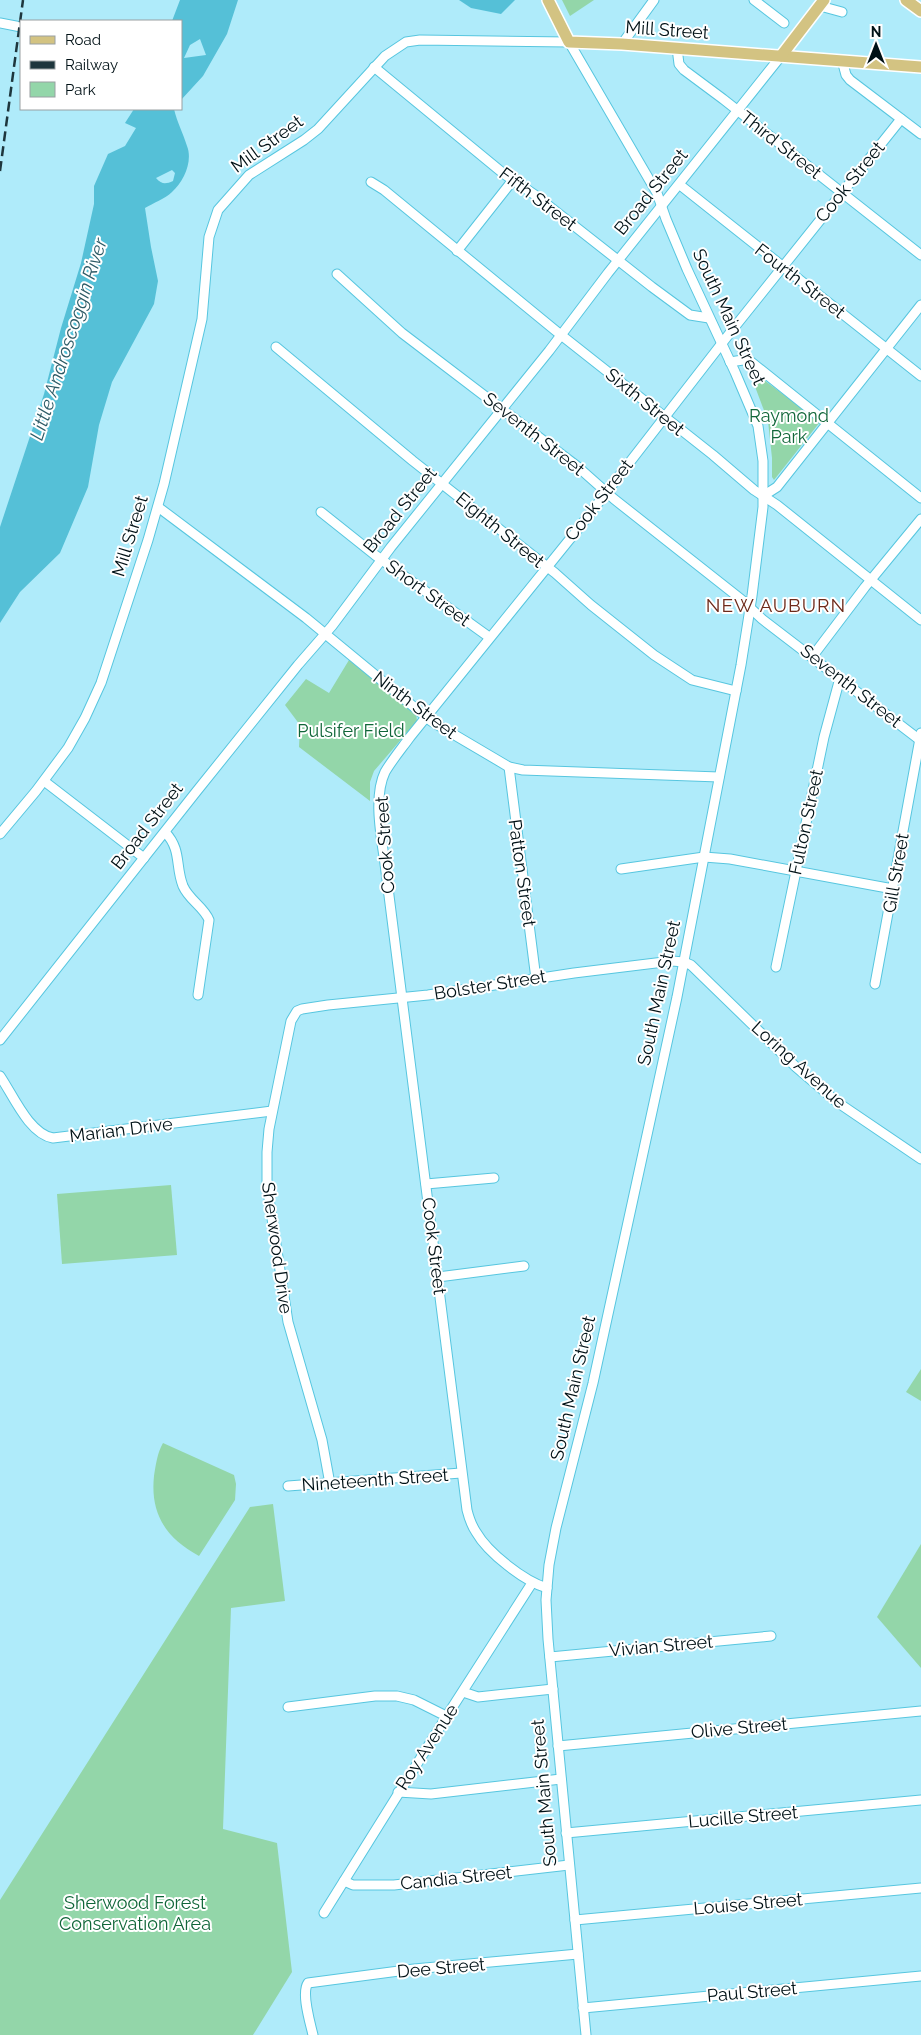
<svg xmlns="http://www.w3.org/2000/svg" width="921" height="2035" viewBox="0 0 921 2035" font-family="Raleway,sans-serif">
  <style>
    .green { fill: #93d6a9 }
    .water { fill: #55c0d7; fill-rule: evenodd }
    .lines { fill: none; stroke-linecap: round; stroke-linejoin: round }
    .minor-casing { stroke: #57c6df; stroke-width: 11 }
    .major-casing { stroke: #fff; stroke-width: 14 }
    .minor { stroke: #fff; stroke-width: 9 }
    .major { stroke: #d3c382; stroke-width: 11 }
    .rail { stroke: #1e363d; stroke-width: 2.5; stroke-dasharray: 10 5; stroke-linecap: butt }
    .labels { text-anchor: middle; stroke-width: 4; stroke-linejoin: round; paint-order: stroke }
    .street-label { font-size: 18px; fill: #001116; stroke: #fff }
    .park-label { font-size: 18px; fill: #106639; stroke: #fff }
    .water-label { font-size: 19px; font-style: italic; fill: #2d5b66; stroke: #fff }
    .neighbourhood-label { font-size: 19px; letter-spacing: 1px; fill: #6d2a1a; stroke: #fff }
  </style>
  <rect width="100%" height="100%" fill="#afebfa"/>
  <g class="green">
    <path d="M562 0H594L570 16Z"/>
    <path d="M748 368 820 422 774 480 772 477V458L768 421Z"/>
    <path d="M349 660 416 713 417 721 374 771 370 782V801L299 747 300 725 285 705 306 679 329 693Z"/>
    <path d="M171 1185 177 1255 62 1264 57 1194Z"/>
    <path d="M921 1369V1401L906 1392Z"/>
    <path d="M163 1443 234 1475 236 1484 235 1500 199 1556C166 1538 150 1514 154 1476 156 1464 157 1454 163 1443Z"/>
    <path d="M273 1504 285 1601 231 1608 223 1829 277 1843 292 1972 253 2035H0V1900L250 1507Z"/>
    <path d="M921 1544V1668L877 1617Z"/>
  </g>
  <g class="water">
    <path d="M180 0H238L227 34 203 76 181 100V21H172ZM200 39 206 55 184 58 190 45Z"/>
    <path d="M459 0H515L501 14 471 8Z"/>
    <path d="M134 109H174C177 122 183 133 187 146 193 161 184 181 172 192 165 199 153 203 145 208L151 247 158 281 154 304 112 382 99 425 88 487 60 553 20 592 0 623V527L44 394 61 328 81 263 94 204V186L108 154 125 146 136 128 125 123ZM172 170 175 173 173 181C166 184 162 185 156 178Z"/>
  </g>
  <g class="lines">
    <defs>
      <g id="minor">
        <path d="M754 0 784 23"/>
        <path d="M820 6 842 12"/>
        <path d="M0 23 21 27"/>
        <path d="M622 44 654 0"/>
        <path d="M677 48 679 64 684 70 723 99 921 255"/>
        <path d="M842 60 846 75 850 80 921 134"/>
        <path d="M374 67 504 174 535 195 652 287 690 315 709 318"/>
        <path d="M371 182 384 190 556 331 713 455 754 490 777 505 921 620"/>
        <path d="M680 185 921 376"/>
        <path d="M457 251 513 180"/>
        <path d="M337 274 402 333 578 467 614 499 742 600 762 619 921 741"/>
        <path d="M276 347 413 461 555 573 591 605 654 655 692 680 736 691"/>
        <path d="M730 362 743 360 750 361 921 498"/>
        <path d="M763 496 777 487 921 305"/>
        <path d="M158 507 306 618 431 721 509 767 523 770 719 777"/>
        <path d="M321 512 375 555 489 637"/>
        <path d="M812 657 865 587 921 519"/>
        <path d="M509 767 536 979"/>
        <path d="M44 781 144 858"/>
        <path d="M165 832C182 850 175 866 183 886 189 900 204 907 209 920L198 995"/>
        <path d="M0 834 36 791 68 748 85 718 101 683 148 540 164 484 202 319 209 237 218 210 249 175 304 140 318 129 385 56 406 42 420 40 569 42 657 193 666 219 687 269 735 372 758 426 763 461V507L752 596 741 665 677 997 593 1383 556 1528 549 1565 546 1600 548 1639 586 2035"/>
        <path d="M621 869 704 857 730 859 893 889"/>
        <path d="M776 967 824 737 840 678"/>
        <path d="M875 984 921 733"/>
        <path d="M0 1040 196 792 298 665 332 626 391 547 549 351 608 273 781 56"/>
        <path d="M0 1076C13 1095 29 1134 53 1138L272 1111"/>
        <path d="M426 1184 494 1178"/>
        <path d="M438 1277 524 1266"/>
        <path d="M330 1484 322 1440 288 1322 267 1186V1152L269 1129 291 1021 297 1011 302 1009 328 1005 428 995 574 973 672 961 684 962 691 965 796 1067 837 1102 921 1159"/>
        <path d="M288 1486 461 1473"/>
        <path d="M547 1588C524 1581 488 1553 476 1532 472 1526 469 1518 467 1510L386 872C383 844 372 799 385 772 392 760 402 748 410 737L578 529 733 329 901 119"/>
        <path d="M550 1657 771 1636"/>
        <path d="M463 1692 478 1697 553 1689"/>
        <path d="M288 1707 375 1696H397L414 1700 446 1716"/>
        <path d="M558 1746 921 1711"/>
        <path d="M398 1792 431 1794 561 1779"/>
        <path d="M566 1833 921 1800"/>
        <path d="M344 1881 353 1885H394L569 1865"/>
        <path d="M324 1913 450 1711 532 1583"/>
        <path d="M575 1920 921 1888"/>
        <path d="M583 2008 921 1976"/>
        <path d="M313 2035C310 2022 301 1993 308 1983L414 1969 578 1954"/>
      </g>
      <g id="major">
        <path d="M548 0 569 42 622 44 921 67"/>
        <path d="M906 0 921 11"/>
        <path d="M781 56 824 0"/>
      </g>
    </defs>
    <use href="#minor" class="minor-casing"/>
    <use href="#major" class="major-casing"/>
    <use href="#minor" class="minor"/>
    <use href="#major" class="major"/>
    <path class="rail" d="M0 171 23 0"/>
  </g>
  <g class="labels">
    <g class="street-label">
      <text transform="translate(667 30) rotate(4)" y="6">Mill Street</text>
      <text transform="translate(267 144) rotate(-36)" y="6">Mill Street</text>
      <text transform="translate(781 145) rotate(38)" y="6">Third Street</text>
      <text transform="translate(850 182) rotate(-51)" y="6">Cook Street</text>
      <text transform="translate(651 192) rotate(-51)" y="6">Broad Street</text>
      <text transform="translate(538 199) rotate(37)" y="6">Fifth Street</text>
      <text transform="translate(800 281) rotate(38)" y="6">Fourth Street</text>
      <text transform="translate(729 317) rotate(65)" y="6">South Main Street</text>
      <text transform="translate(645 402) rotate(39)" y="6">Sixth Street</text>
      <text transform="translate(534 434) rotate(38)" y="6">Seventh Street</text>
      <text transform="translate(599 500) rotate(-52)" y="6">Cook Street</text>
      <text transform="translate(400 510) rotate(-51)" y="6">Broad Street</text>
      <text transform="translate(500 530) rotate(39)" y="6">Eighth Street</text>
      <text transform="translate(130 536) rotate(-73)" y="6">Mill Street</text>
      <text transform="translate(428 593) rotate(36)" y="6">Short Street</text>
      <text transform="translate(851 686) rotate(38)" y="6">Seventh Street</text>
      <text transform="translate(415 705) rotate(37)" y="6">Ninth Street</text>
      <text transform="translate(806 822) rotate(-78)" y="6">Fulton Street</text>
      <text transform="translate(147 826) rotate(-52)" y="6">Broad Street</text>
      <text transform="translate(385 845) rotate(-94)" y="6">Cook Street</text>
      <text transform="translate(522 873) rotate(82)" y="6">Patton Street</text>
      <text transform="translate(896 873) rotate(-80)" y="6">Gill Street</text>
      <text transform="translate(490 985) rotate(-9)" y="6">Bolster Street</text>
      <text transform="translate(659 993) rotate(-78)" y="6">South Main Street</text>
      <text transform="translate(799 1065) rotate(42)" y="6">Loring Avenue</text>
      <text transform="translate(121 1130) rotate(-7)" y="6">Marian Drive</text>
      <text transform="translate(434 1246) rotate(83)" y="6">Cook Street</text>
      <text transform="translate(277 1248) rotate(82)" y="6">Sherwood Drive</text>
      <text transform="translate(573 1388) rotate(-77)" y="6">South Main Street</text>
      <text transform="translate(375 1480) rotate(-4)" y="6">Nineteenth Street</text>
      <text transform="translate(661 1646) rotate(-5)" y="6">Vivian Street</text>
      <text transform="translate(739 1728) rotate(-5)" y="6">Olive Street</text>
      <text transform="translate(427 1747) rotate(-57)" y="6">Roy Avenue</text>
      <text transform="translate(544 1793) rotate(-95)" y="6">South Main Street</text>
      <text transform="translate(743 1817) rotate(-5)" y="6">Lucille Street</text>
      <text transform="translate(456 1878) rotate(-6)" y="6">Candia Street</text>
      <text transform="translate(748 1904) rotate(-5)" y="6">Louise Street</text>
      <text transform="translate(441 1968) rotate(-5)" y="6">Dee Street</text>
      <text transform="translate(752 1992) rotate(-5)" y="6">Paul Street</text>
    </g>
    <g class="park-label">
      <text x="789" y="422">Raymond<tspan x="789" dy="21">Park</tspan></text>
      <text x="351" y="737">Pulsifer Field</text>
      <text x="135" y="1909">Sherwood Forest<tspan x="135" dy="21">Conservation Area</tspan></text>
    </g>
    <g class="water-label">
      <text transform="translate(68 339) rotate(-72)" y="7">Little Androscoggin River</text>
    </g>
    <g class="neighbourhood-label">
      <text x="776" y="612">NEW AUBURN</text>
    </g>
  </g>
  <rect x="20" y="20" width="162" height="90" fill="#ffffff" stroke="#99a0a2"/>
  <rect x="30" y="36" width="25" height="8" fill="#d3c382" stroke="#99a0a2"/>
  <text x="65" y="45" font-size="15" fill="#001116">Road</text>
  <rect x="30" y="61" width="25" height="8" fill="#1e363d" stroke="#99a0a2"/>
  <text x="65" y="70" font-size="15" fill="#001116">Railway</text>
  <rect x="30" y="82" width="25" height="15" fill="#93d6a9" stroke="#99a0a2"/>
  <text x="65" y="95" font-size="15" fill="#001116">Park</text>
  <g transform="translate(876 45)" stroke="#ffffff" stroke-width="4" paint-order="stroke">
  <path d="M0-4L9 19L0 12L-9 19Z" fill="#001116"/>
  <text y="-8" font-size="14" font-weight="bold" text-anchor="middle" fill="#001116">N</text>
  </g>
</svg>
